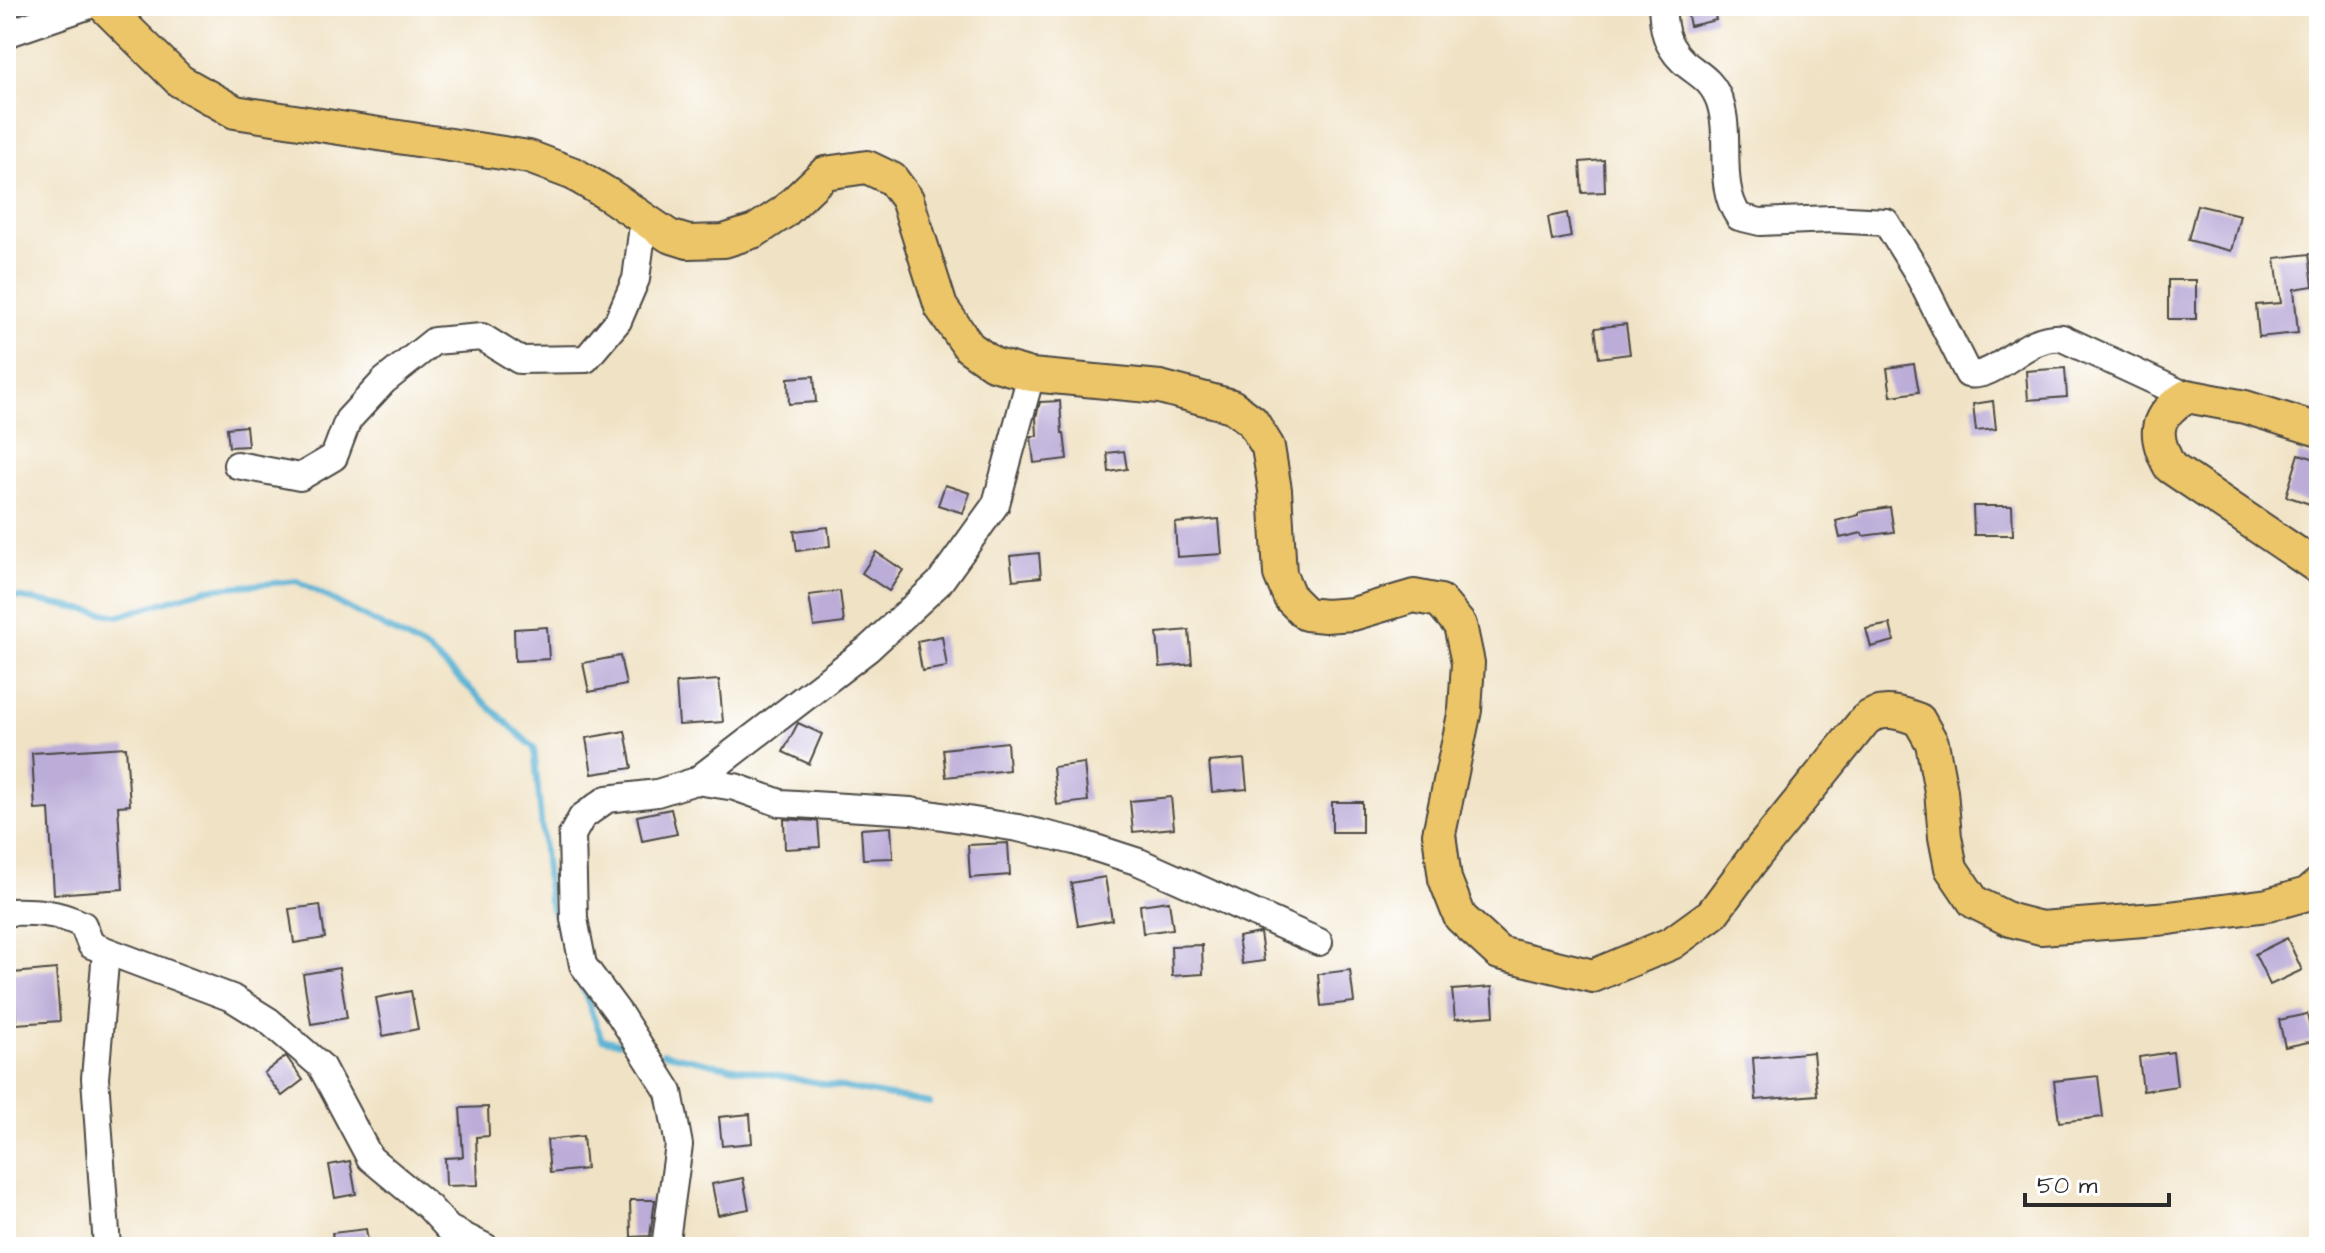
<svg xmlns="http://www.w3.org/2000/svg" width="2325" height="1253" viewBox="0 0 2325 1253" font-family="'Architects Daughter',sans-serif">
  <style>
    .lines { fill: none; stroke-linecap: round; stroke-linejoin: round }
    .stream { stroke: #52aed0; stroke-width: 6 }
    .building { fill: #bbacd8 }
    .minor-casing { stroke: #494642; stroke-width: 30 }
    .major-casing { stroke: #494642; stroke-width: 36 }
    .minor { stroke: #fff; stroke-width: 26 }
    .major { stroke: #edc569; stroke-width: 32 }
  </style>
  <rect width="100%" height="100%" fill="#fff"/>
  <filter id="ink" filterUnits="userSpaceOnUse"><feTurbulence type="fractalNoise" baseFrequency=".0125" numOctaves="2"/><feDisplacementMap in="SourceGraphic" scale="16" xChannelSelector="R" yChannelSelector="G"/><feConvolveMatrix kernelMatrix="1 2 1 2 8 2 1 2 1" color-interpolation-filters="sRGB"/></filter>
  <filter id="wash" filterUnits="userSpaceOnUse"><feTurbulence type="fractalNoise" baseFrequency=".006" numOctaves="4" result="noise"/><feDisplacementMap in="SourceGraphic" scale="32" xChannelSelector="R" yChannelSelector="G"/><feGaussianBlur stdDeviation="1.8" result="paint"/><feColorMatrix in="noise" values="0 0 0 0 0 0 0 0 0 0 0 0 0 0 0 0 0 1.4 0 .05"/><feComposite in="paint" operator="in"/></filter>
  <g filter="url(#wash)">
    <rect width="100%" height="100%" fill="#f0e2c4"/>
    <g class="lines">
      <g class="stream">
        <path d="M6 595 119 616 206 589 297 581 428 650 534 748 549 901 568 951"/>
        <path d="M578 976 602 1039 619 1043"/>
        <path d="M663 1053 718 1065 930 1103"/>
      </g>
    </g>
    <g id="blocks">
      <g class="building">
        <path d="M1686 6H1713L1716 20 1690 26Z"/>
        <path d="M1604 160 1605 192 1582 193 1580 162Z"/>
        <path d="M2197 205 2240 215 2231 251 2188 240Z"/>
        <path d="M1567 213 1571 237 1552 241 1548 217Z"/>
        <path d="M2309 254 2313 286 2294 289 2298 333 2259 337 2256 305 2281 303 2275 258Z"/>
        <rect x="2168" y="280" width="28" height="39"/>
        <path d="M1626 324 1630 354 1599 358 1595 328Z"/>
        <path d="M1914 364 1919 392 1891 396 1887 368Z"/>
        <path d="M2065 368 2067 397 2028 400 2026 371Z"/>
        <path d="M814 376 816 402 789 404 788 378Z"/>
        <path d="M1060 401 1062 433H1064L1067 459 1034 463 1031 436H1037L1036 417 1040 402Z"/>
        <path d="M1993 401 1996 429 1976 431 1973 404Z"/>
        <path d="M246 426 248 446 229 447 227 428Z"/>
        <path d="M1124 451 1127 469 1109 472 1107 453Z"/>
        <path d="M2299 454 2319 460V507L2286 496Z"/>
        <path d="M945 485 970 493 963 513 938 505Z"/>
        <path d="M1973 506H2012L2013 535H1974Z"/>
        <path d="M1890 507 1894 532 1863 536 1862 533 1840 538 1836 521 1859 515V512Z"/>
        <path d="M1219 519 1222 554 1177 557 1175 523Z"/>
        <path d="M828 527 830 546 797 551 794 531Z"/>
        <path d="M876 552 903 570 889 591 862 573Z"/>
        <path d="M1039 553 1041 577 1013 580 1010 556Z"/>
        <path d="M840 591 844 623 814 627 809 595Z"/>
        <path d="M1890 624 1894 641 1871 647 1866 629Z"/>
        <path d="M547 627 549 659 515 661 514 629Z"/>
        <path d="M1189 630 1192 664 1160 667 1157 633Z"/>
        <path d="M942 636 947 667 922 671 917 641Z"/>
        <path d="M620 656 626 685 589 692 583 663Z"/>
        <path d="M719 680 723 722 679 725 676 683Z"/>
        <path d="M798 723 822 734 809 764 783 752Z"/>
        <path d="M625 731 632 768 592 774 586 738Z"/>
        <path d="M1007 742 1009 770 946 777 943 749Z"/>
        <path d="M126 747 130 805 118 806 123 889 54 894 49 809 35 810 32 753Z"/>
        <path d="M1244 759 1247 789 1212 792 1209 762Z"/>
        <path d="M1084 763 1088 801 1057 805 1053 767Z"/>
        <path d="M1171 797 1174 828 1133 832 1130 801Z"/>
        <rect x="1332" y="802" width="30" height="30"/>
        <path d="M671 809 677 834 642 841 637 816Z"/>
        <path d="M784 819 818 821 820 847 785 849Z"/>
        <path d="M891 827 893 858 863 859 861 829Z"/>
        <path d="M1008 843 1010 875 970 878 968 845Z"/>
        <path d="M1105 877 1112 920 1078 926 1071 883Z"/>
        <path d="M1169 901 1173 929 1143 933 1140 905Z"/>
        <path d="M320 905 325 938 294 943 289 909Z"/>
        <path d="M1260 933 1264 961 1242 964 1238 937Z"/>
        <path d="M2287 938 2302 970 2270 985 2255 954Z"/>
        <path d="M1202 945 1203 974 1172 976 1171 946Z"/>
        <path d="M339 968 347 1018 311 1024 303 974Z"/>
        <path d="M56 969 60 1021 16 1024 13 973Z"/>
        <path d="M1350 970 1354 1002 1321 1006 1318 974Z"/>
        <path d="M1492 987 1494 1016 1455 1019 1452 990Z"/>
        <path d="M411 991 418 1029 383 1036 376 998Z"/>
        <path d="M2307 1014 2313 1041 2285 1047 2279 1020Z"/>
        <path d="M1813 1052 1817 1095 1756 1100 1753 1058Z"/>
        <path d="M2173 1052 2177 1086 2143 1091 2139 1057Z"/>
        <path d="M286 1056 303 1080 282 1096 264 1073Z"/>
        <path d="M2098 1076 2103 1117 2059 1122 2054 1081Z"/>
        <path d="M488 1107 489 1136 476 1137 478 1185 446 1186 445 1158 463 1157 460 1108Z"/>
        <path d="M750 1114 752 1143 722 1146 719 1117Z"/>
        <path d="M583 1136 586 1169 550 1173 547 1140Z"/>
        <path d="M350 1161 356 1194 335 1198 329 1165Z"/>
        <path d="M743 1178 749 1209 718 1215 712 1184Z"/>
        <path d="M630 1200H655L650 1236 631 1237Z"/>
        <path d="M366 1229 369 1247H334L332 1233Z"/>
      </g>
    </g>
  </g>
  <g filter="url(#ink)">
    <use href="#blocks" fill-opacity="0" stroke="#494642" stroke-width="2"/>
    <g class="lines">
      <defs>
        <g id="minor">
          <path d="M1662 6C1663 20 1664 36 1672 48 1687 73 1709 71 1720 102 1732 139 1716 183 1739 217L1760 222 1831 219 1886 222 1917 272 1968 374C1997 380 2024 334 2062 338L2187 396"/>
          <path d="M6 34 87 6"/>
          <path d="M237 465 300 477 334 457 348 420 384 381 434 341 482 337 519 360 586 359 618 321 636 279 644 218"/>
          <path d="M696 781 735 787 780 803 911 811 1018 828 1074 841 1139 862 1319 942"/>
          <path d="M6 912C35 911 57 912 83 925L91 945 232 998 269 1021 321 1066 370 1158 429 1207 449 1229 485 1247"/>
          <path d="M106 952 95 1078 107 1247"/>
          <path d="M665 1247 679 1145 669 1092 620 1015 583 965 574 919 572 835 582 817 607 799 657 793 696 781 868 649 939 583 996 504 1031 375"/>
        </g>
        <g id="major">
          <path d="M104 6 180 81 235 112 529 157 574 174 609 195 669 236 688 242 724 241 755 231 784 212 825 173 867 167 892 179 907 199 941 307 969 347 993 364 1031 375 1160 387 1232 406 1252 421 1268 447 1275 490 1280 574 1290 598 1306 614 1325 616 1353 614 1414 596 1440 601 1460 625 1468 663 1465 710 1439 834 1445 879 1460 917 1499 953 1593 976 1672 943 1712 914 1755 856 1865 720C1881 706 1902 713 1919 720L1932 743 1941 791 1945 837 1951 868 1974 902 2010 920 2041 928 2169 918 2268 905 2307 894 2319 884"/>
          <path d="M2319 430 2245 407 2187 396C2154 416 2152 434 2170 467L2319 568"/>
        </g>
      </defs>
      <use href="#minor" class="minor-casing"/>
      <use href="#major" class="major-casing"/>
      <use href="#minor" class="minor"/>
      <use href="#major" class="major"/>
    </g>
  </g>
  <rect width="2325" height="1253" fill="none" stroke="#fff" stroke-width="32"/>
  <path d="M2025 1193v12h144v-12" fill="none" stroke="#2b2b2b" stroke-width="4"/>
  <text x="2037" y="1193" font-size="24" fill="#2b2b2b" stroke="#ffffff" stroke-width="6" paint-order="stroke">50 m</text>
</svg>
